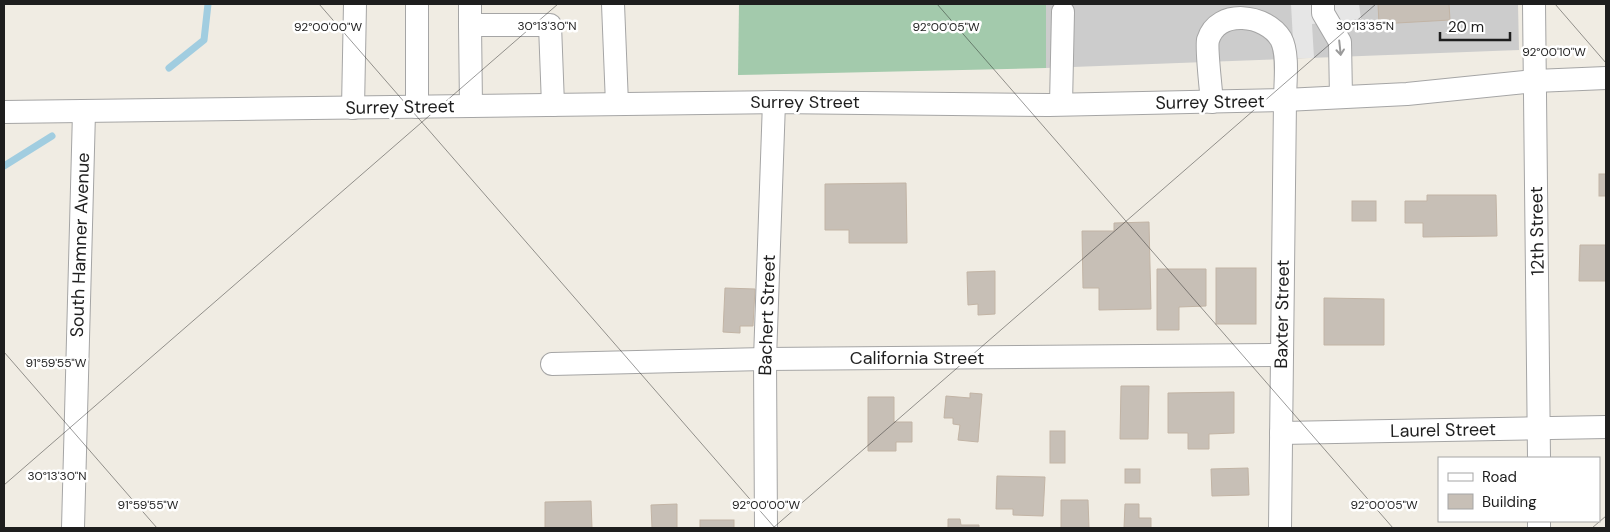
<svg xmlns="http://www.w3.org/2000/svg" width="1610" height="532" viewBox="0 0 1610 532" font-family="'DM Sans',sans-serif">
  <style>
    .religious { fill: #ccc }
    .cemetery { fill: #a3caac }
    .parking { fill: #e6e6e6 }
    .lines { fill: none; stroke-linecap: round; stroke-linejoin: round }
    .stream { stroke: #a1cde0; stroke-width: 7 }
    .building { fill: #c7bfb6; stroke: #c2b4a5 }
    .minor-casing { stroke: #a5a5a5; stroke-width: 24 }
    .minor { stroke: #fff; stroke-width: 22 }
    .oneway { stroke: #9a9a9a }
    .ticks { fill: none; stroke: #1e1e1e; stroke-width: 1; stroke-opacity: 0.45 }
    .labels { text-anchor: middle; stroke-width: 5; stroke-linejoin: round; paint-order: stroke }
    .street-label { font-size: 18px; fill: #1e1e1e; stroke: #fff }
    .ticks-label { font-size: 12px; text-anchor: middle; fill: #1e1e1e; stroke: #fff; stroke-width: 5; stroke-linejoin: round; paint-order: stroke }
  </style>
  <rect width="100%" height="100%" fill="#f0ece3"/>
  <path class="religious" d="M1046 4H1518L1519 50 1046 68Z"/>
  <path class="cemetery" d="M739 4H1046V68L738 75Z"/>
  <path class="parking" d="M1291 4H1359L1361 19 1312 24 1314 58H1294Z"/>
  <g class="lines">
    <g class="stream">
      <path d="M169 68 204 40 208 4"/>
      <path d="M4 166 52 136"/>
    </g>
  </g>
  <g class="building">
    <path d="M1378 4H1449L1450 20 1379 24Z"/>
    <rect x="1599" y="174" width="7" height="22"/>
    <path d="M906 183 907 243H849V230H825V184Z"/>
    <path d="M1427 195H1496L1497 236 1423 237V223H1405V201H1427Z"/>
    <rect x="1352" y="201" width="24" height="20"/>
    <path d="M1149 222 1151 309 1099 310V288H1083L1082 231H1114V223Z"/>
    <path d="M1580 245H1606V281H1579Z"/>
    <rect x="1216" y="268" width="40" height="56"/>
    <path d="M1157 269H1206V306L1179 307V330H1157Z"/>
    <path d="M995 271V314L978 315V304L968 305 967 272Z"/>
    <path d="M725 288 755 289 753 326H740V333L723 332Z"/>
    <path d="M1324 298 1384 299V345H1324Z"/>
    <path d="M1121 386H1149L1148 439H1120Z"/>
    <path d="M1234 392V433L1209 434V449H1188V433H1168V393Z"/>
    <path d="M970 393 982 394 978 442 958 440 960 425 953 424V418H944L946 396 970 398Z"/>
    <path d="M868 397H894V422H912V442H896V451H868Z"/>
    <rect x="1050" y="431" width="15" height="32"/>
    <path d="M1248 468 1249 495 1212 496 1211 469Z"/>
    <rect x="1125" y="469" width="15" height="14"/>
    <path d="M997 476 1045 477 1043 516 1013 515V509H996Z"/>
    <path d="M1061 500H1088L1089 528H1061Z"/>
    <path d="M591 501 592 528H545V502Z"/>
    <path d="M677 504V528H652L651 505Z"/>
    <path d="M1125 504H1139V518H1151V528H1124Z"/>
    <path d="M948 519H960L961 525H979V528H948Z"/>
    <rect x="700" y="520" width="34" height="8"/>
  </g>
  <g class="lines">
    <defs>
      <g id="minor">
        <path d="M417 4V107"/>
        <path d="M470 4V25H550L553 105"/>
        <path d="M613 4 617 104"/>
        <path d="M1323 4V13L1340 42 1341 97"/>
        <path d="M1534 4 1539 458"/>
        <path d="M470 25 471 106"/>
        <path d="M1212 102C1211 90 1206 48 1208 40 1218 8 1266 14 1281 39 1289 54 1285 83 1285 100L1280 528"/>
        <path d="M1061 104 1063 12"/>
        <path d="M353 108 355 4"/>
        <path d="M4 112 774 102 1049 105 1285 100 1407 94 1535 81 1606 78"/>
        <path d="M552 364 765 359 1282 355"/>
        <path d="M1281 433 1606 427"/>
        <path d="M1539 521V528"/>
        <path d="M73 528 84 112"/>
        <path d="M766 528 765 359 774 102"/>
      </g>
    </defs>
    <use href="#minor" class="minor-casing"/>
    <use href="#minor" class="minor"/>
  </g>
  <defs><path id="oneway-shaft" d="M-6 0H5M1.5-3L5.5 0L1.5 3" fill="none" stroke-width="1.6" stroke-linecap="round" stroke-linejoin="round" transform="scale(1.25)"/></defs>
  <use class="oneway" href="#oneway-shaft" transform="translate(1340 48) rotate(84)"/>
  <path class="ticks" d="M319 4 775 528M937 4 1393 528M1555 4 1606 63M4 352 157 528M4 485 558 4M773 528 1376 4M1592 528 1606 516"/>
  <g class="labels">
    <g class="street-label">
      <text x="805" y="108">Surrey Street</text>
      <text transform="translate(1210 102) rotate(-1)" y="6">Surrey Street</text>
      <text transform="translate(400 107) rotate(-1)" y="6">Surrey Street</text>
      <text transform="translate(1537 231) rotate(-91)" y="6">12th Street</text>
      <text transform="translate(80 245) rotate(-88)" y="6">South Hamner Avenue</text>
      <text transform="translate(1282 314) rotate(-89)" y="6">Baxter Street</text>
      <text transform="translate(767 315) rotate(-88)" y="6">Bachert Street</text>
      <text x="917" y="364">California Street</text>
      <text transform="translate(1443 430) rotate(-1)" y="6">Laurel Street</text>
    </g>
  </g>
  <g class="ticks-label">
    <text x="547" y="30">30°13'30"N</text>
    <text x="1365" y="30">30°13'35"N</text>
    <text x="328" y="31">92°00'00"W</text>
    <text x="946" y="31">92°00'05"W</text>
    <text x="1554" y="56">92°00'10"W</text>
    <text x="56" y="367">91°59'55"W</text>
    <text x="57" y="480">30°13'30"N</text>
    <text x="148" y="509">91°59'55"W</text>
    <text x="766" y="509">92°00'00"W</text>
    <text x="1384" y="509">92°00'05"W</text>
  </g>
  <rect width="1610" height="532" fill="none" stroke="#1e1e1e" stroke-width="10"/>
  <rect x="1438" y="457" width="162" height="65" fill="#ffffff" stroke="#a5a5a5"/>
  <rect x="1448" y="473" width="25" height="8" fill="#ffffff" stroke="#a5a5a5"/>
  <text x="1482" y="482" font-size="15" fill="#1e1e1e">Road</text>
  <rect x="1448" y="494" width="25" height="15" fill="#c7bfb6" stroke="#a5a5a5"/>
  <text x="1482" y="507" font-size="15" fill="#1e1e1e">Building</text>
  <path d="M1440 32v8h70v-8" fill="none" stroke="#1e1e1e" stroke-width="2.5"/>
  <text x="1448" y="32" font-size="15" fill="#1e1e1e" stroke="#ffffff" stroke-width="4" paint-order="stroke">20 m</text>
</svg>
